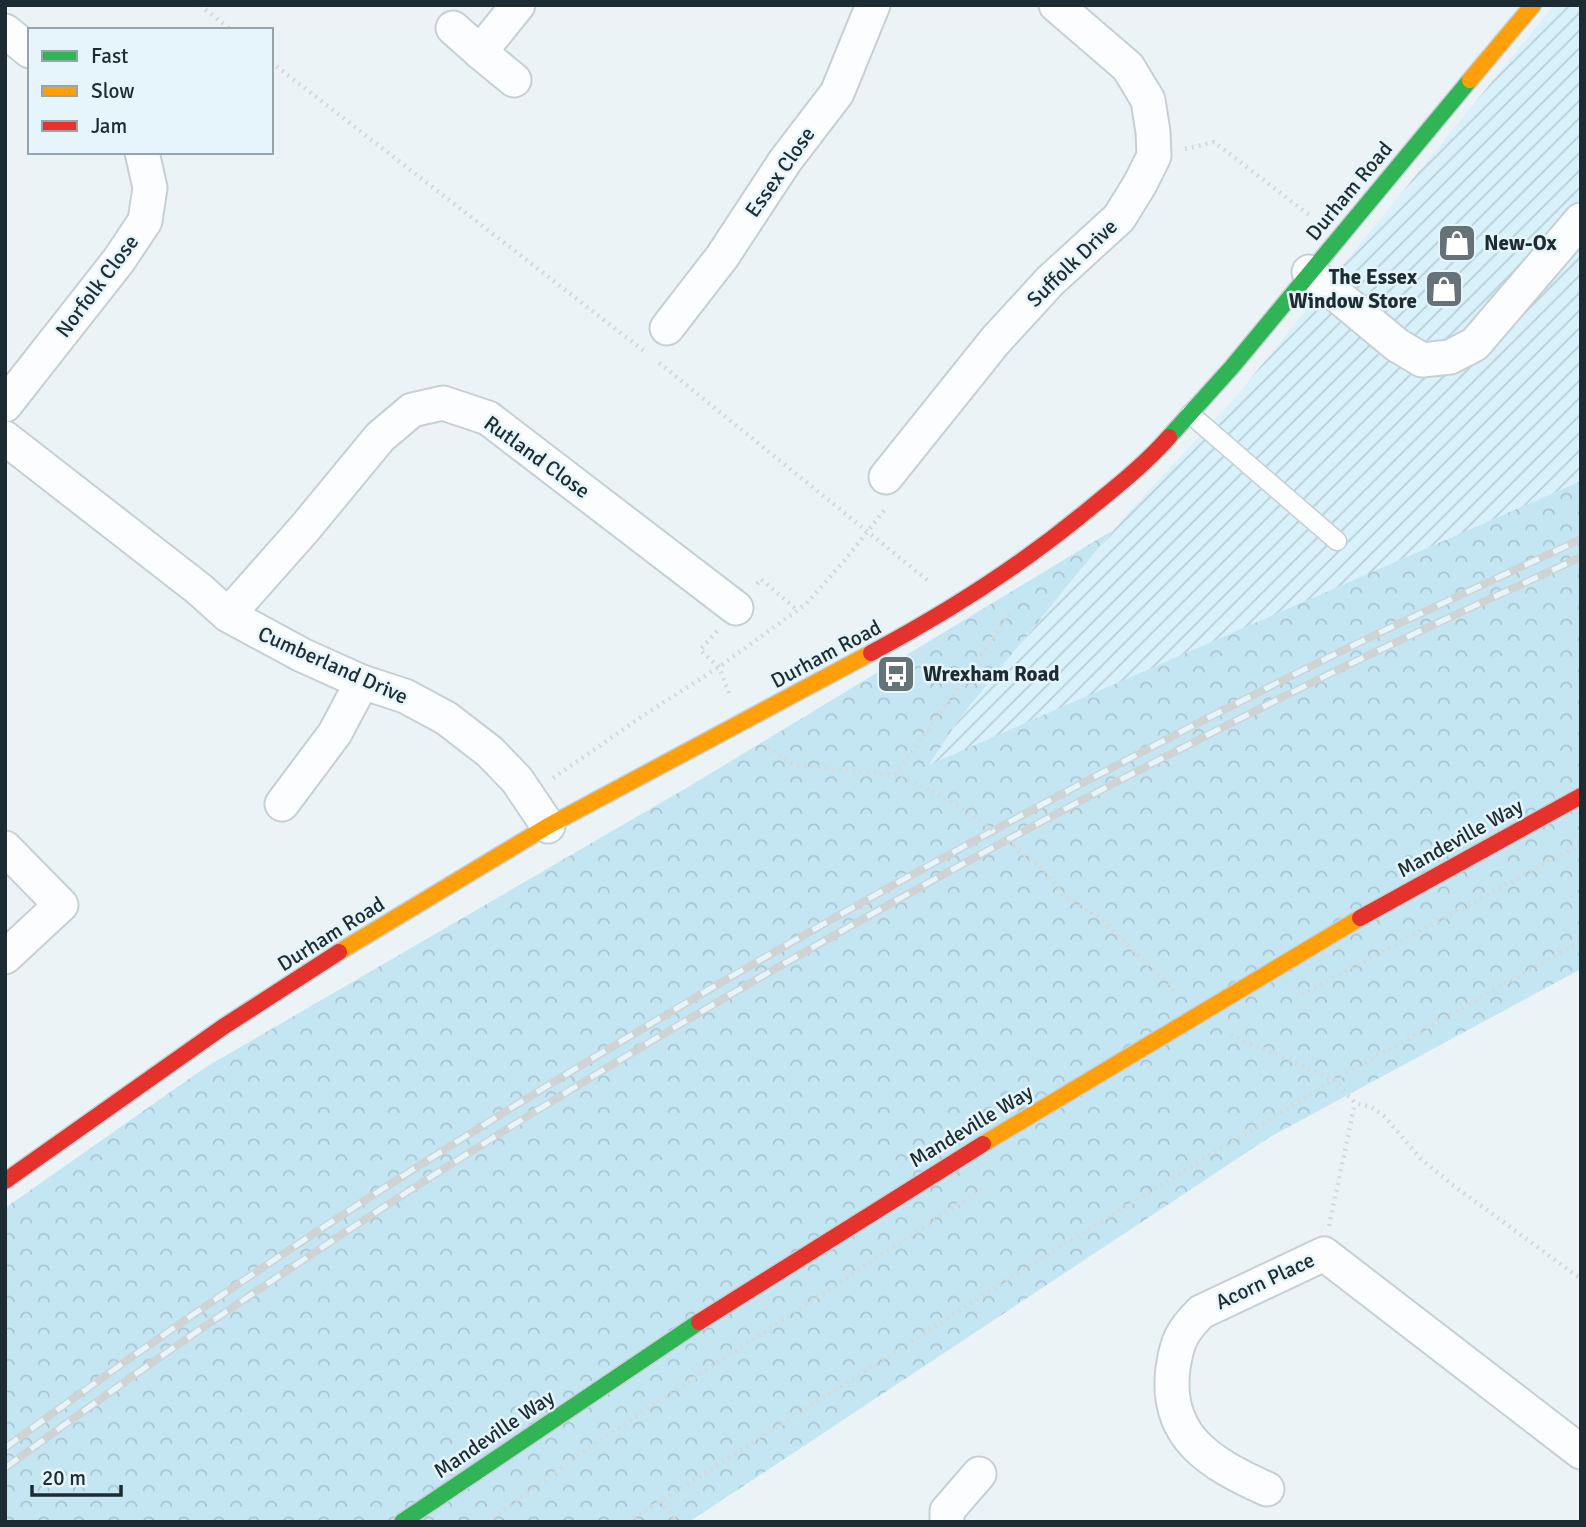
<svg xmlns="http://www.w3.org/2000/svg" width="1586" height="1527" viewBox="0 0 1586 1527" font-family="Signika,sans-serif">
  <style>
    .industrial { fill: url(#industrial-furrows) }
    .forest { fill: url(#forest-crowns) }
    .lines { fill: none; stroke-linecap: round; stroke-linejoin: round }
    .lane-casing { stroke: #c6d0d4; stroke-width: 21 }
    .street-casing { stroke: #c6d0d4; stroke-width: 37 }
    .fast-casing { stroke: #c6d0d4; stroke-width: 19 }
    .slow-casing { stroke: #c6d0d4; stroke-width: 19 }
    .jam-casing { stroke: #c6d0d4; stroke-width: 19 }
    .path { stroke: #d6d9d9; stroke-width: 4.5; stroke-dasharray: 2 5; stroke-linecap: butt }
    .lane { stroke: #fcfdfe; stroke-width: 18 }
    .street { stroke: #fcfdfe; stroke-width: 33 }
    .fast { stroke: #30b455; stroke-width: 16 }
    .slow { stroke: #ff9f0a; stroke-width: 16 }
    .jam { stroke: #e5322d; stroke-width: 16 }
    .rail-casing { stroke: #d0d3d3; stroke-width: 8 }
    .rail { stroke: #e6f5fb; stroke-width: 5; stroke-dasharray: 16; stroke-linecap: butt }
    .path-bridge { stroke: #d6d9d9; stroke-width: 4.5; stroke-dasharray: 2 5; stroke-linecap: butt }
    .labels { text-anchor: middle; stroke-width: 5; stroke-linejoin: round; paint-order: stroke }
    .street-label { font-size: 21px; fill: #1d2c32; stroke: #e6f5fb }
    .poi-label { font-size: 21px; font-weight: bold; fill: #1d2c32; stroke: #e6f5fb; text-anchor: start }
  </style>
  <defs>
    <pattern id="industrial-furrows" width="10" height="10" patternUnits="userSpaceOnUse" patternTransform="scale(1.75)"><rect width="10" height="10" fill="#d8f1fa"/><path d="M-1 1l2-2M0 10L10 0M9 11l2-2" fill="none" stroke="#b9cfd7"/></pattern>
    <pattern id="forest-crowns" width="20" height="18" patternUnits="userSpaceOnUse" patternTransform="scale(1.75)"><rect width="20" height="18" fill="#c4e6f3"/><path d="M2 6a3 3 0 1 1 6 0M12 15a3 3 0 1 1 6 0" fill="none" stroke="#a8c5d1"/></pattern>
  </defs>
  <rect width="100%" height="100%" fill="#ebf3f6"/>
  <path class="industrial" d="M1554 5H1581V481L928 766 959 719 1126 515 1234 399Z"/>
  <path class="forest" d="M1581 481V969L1270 1137 689 1522H5V1208L206 1067 688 787 1113 530 959 719 929 765Z"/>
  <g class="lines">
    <defs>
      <path id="lane" d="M1190 414 1337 541"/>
      <g id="street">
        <path d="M453 28 480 52"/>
        <path d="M5 31 30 51"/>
        <path d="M514 80 480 52 518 5"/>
        <path d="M1309 272 1397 345 1422 360 1450 357 1475 344 1581 220"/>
        <path d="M667 328 722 257 785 161 837 93 873 5"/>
        <path d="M5 405 119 260 145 221 150 188 142 152"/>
        <path d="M5 438 199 589 228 615 302 655 362 682 405 696 446 718 490 752 517 780 548 826"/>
        <path d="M886 477 995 341 1050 281 1119 218 1140 184 1154 156 1153 132 1148 100 1128 67 1056 5"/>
        <path d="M228 615 305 528 380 437 412 410 443 403 488 418 736 608"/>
        <path d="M282 804 335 733 362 682"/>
        <path d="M5 848 61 905 5 957"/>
        <path d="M1267 1489C1211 1464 1164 1437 1173 1368 1177 1341 1182 1331 1201 1312L1324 1254 1581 1452"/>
        <path d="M947 1522V1511L979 1474"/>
      </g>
      <g id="fast">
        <path d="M1169 437 1232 367 1470 80"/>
        <path d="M402 1522 699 1322"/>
      </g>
      <g id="slow">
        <path d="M1470 80 1533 5"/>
        <path d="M339 952 548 826 871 653"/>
        <path d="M983 1144 1360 918"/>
      </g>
      <g id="jam">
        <path d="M871 653C950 611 1025 563 1094 505 1120 484 1147 462 1169 437"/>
        <path d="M1360 918 1581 796"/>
        <path d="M5 1181 223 1027 339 952"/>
        <path d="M699 1322 983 1144"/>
      </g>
    </defs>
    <use href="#lane" class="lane-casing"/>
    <use href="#street" class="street-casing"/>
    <use href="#fast" class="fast-casing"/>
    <use href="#slow" class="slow-casing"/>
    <use href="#jam" class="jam-casing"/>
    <g class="path">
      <path d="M200 5 231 30"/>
      <path d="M271 62 644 351"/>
      <path d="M1185 149 1214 142 1312 217"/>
      <path d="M659 363 931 583"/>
      <path d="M757 584 761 579 797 610"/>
      <path d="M717 631 700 650 719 667 729 693"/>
      <path d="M767 748 794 765 895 775 932 791"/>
      <path d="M895 775 992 641 1009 612"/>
      <path d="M553 778 644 715 719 667 806 604 845 560 886 508"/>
      <path d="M1040 866 1063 895 1099 917 1175 991"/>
      <path d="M1302 995 1581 844"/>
      <path d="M1231 1035 1334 1080 1355 1103 1371 1107 1384 1116 1420 1158 1450 1183 1581 1279"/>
      <path d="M1329 1226 1355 1103"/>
      <path d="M660 1501 676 1522"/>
      <path d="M487 1522 597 1442 983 1188"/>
      <path d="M628 1522 1064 1244 1334 1080 1581 941"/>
    </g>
    <use href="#lane" class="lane"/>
    <use href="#street" class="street"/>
    <use href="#fast" class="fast"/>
    <use href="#slow" class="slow"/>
    <use href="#jam" class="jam"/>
    <defs>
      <g id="rail">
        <path d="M5 1448C412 1149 856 893 1307 668 1397 623 1490 582 1581 539"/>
        <path d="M5 1468C416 1166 859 907 1315 681 1403 638 1492 598 1581 557"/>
      </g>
    </defs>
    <use href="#rail" class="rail-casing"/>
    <use href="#rail" class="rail"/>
    <path class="path-bridge" d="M932 791 972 814 1040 866"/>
  </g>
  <defs>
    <symbol id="shop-square" viewBox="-11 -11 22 22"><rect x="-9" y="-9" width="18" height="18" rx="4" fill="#657277" stroke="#e6f5fb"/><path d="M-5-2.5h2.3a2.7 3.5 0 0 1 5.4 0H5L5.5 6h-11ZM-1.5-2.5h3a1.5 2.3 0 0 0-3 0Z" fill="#fff"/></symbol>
    <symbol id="bus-square" viewBox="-11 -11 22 22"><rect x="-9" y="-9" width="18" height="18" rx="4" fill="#657277" stroke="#e6f5fb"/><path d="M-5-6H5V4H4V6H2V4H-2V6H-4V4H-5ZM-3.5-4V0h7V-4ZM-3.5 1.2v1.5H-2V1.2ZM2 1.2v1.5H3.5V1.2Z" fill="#fff"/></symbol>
  </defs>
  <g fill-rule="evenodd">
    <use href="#shop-square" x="1435" y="221" width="44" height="44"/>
    <use href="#shop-square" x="1422" y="267" width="44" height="44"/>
    <use href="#bus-square" x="874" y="652" width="44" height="44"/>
  </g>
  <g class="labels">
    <g class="street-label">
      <text transform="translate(780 172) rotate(-55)" y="7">Essex Close</text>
      <text transform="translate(1349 191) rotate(-50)" y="7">Durham Road</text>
      <text transform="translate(1072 263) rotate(-44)" y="7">Suffolk Drive</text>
      <text transform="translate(97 286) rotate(-53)" y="7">Norfolk Close</text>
      <text transform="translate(537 457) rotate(36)" y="7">Rutland Close</text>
      <text transform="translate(826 654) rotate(-28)" y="7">Durham Road</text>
      <text transform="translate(333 665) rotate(24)" y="7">Cumberland Drive</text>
      <text transform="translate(1460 838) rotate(-29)" y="7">Mandeville Way</text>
      <text transform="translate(331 934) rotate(-32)" y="7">Durham Road</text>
      <text transform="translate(971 1126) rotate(-31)" y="7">Mandeville Way</text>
      <text transform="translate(1265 1281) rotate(-25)" y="7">Acorn Place</text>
      <text transform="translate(494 1434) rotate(-34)" y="7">Mandeville Way</text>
    </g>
    <g class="poi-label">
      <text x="1484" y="250">New-Ox</text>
      <text x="1417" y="284" text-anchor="end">The Essex<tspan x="1417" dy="24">Window Store</tspan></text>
      <text x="923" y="681">Wrexham Road</text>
    </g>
  </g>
  <rect width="1586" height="1527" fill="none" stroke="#1d2c32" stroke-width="14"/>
  <rect x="28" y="28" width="245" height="126" fill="#e6f5fb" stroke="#96a5ab" stroke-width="2"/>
  <rect x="42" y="51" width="35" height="10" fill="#30b455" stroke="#96a5ab" stroke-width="2"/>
  <text x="91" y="63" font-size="21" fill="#1d2c32">Fast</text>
  <rect x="42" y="86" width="35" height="10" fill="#ff9f0a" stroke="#96a5ab" stroke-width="2"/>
  <text x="91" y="98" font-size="21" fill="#1d2c32">Slow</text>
  <rect x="42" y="121" width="35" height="10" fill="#e5322d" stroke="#96a5ab" stroke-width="2"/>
  <text x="91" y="133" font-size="21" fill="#1d2c32">Jam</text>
  <path d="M32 1485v10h89v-10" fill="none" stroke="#1d2c32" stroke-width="3.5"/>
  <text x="42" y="1485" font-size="21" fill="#1d2c32" stroke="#e6f5fb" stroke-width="5" paint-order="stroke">20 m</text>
</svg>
